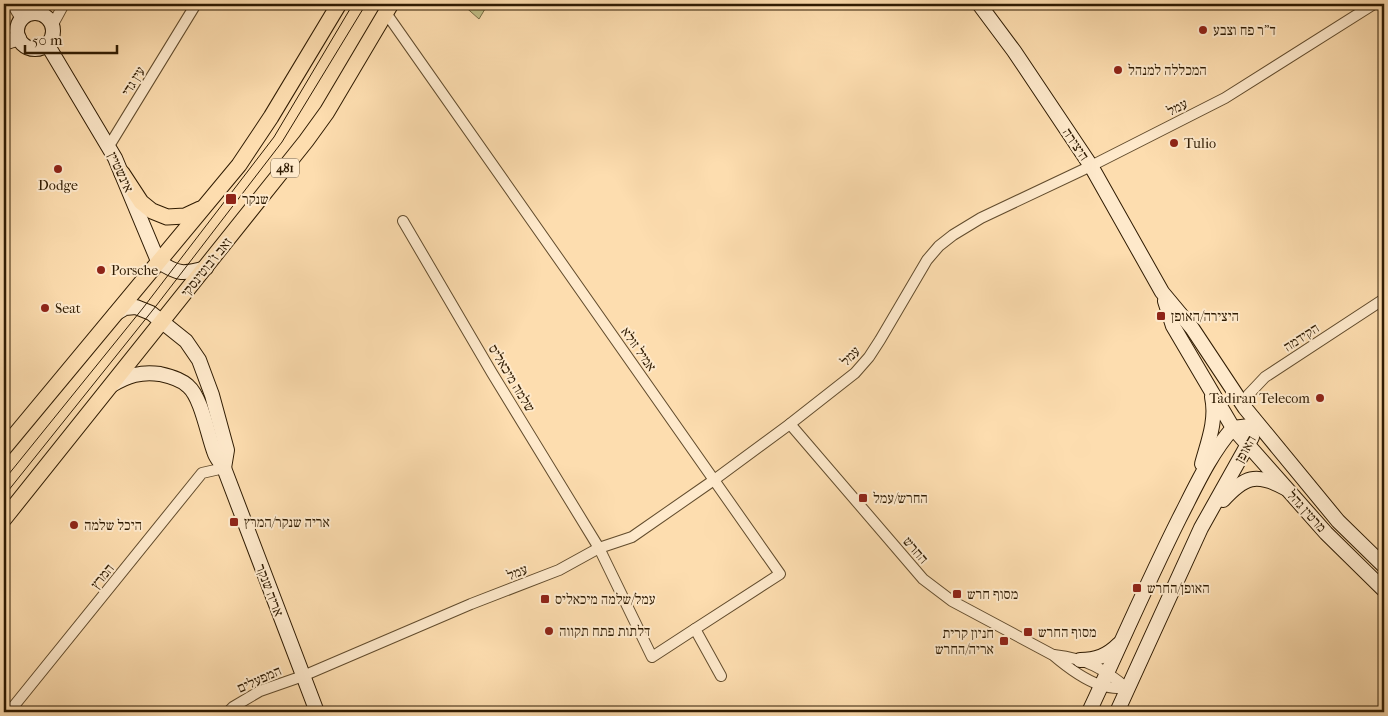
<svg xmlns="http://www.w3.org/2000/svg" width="1388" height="716" viewBox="0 0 1388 716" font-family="'IM FELL French Canon','Frank Ruhl Libre',serif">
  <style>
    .green { fill: #c2c088; stroke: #786e45 }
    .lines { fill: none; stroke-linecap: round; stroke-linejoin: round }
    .street-casing { stroke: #624c2d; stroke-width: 12 }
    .secondary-casing { stroke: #2f1b02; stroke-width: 16 }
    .primary-casing { stroke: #2f1b02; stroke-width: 17 }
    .street { stroke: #fee9cb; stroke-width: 10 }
    .secondary { stroke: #fee9cb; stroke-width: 14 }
    .primary { stroke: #fdddaf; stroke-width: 15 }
    .tram { stroke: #2f1b02; stroke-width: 1 }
    .poi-dot { fill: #8f2418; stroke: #fee9cb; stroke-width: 2 }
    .labels { text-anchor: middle; stroke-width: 4; stroke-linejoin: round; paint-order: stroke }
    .shield { fill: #fee9cb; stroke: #6d593e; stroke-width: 1 }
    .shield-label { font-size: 12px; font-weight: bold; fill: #2f1b02 }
    .poi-label { font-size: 14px; fill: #2f1b02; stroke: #fee9cb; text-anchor: start }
    .street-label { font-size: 14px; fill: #2f1b02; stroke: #fee9cb }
  </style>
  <rect width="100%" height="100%" fill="#fdddaf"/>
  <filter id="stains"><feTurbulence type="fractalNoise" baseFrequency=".004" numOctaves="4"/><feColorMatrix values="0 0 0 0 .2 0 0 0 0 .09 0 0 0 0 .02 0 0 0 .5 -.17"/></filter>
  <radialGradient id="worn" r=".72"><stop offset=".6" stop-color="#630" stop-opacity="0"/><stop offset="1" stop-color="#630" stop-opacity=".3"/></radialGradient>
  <path class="green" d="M462 4H488L479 19Z"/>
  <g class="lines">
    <defs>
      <g id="street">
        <path d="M12 4 18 14"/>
        <path d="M386 13 780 574 695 629 721 676"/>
        <path d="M52 26 64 4"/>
        <path d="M109 146 196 4"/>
        <path d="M403 221 492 373 599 548 652 657 695 629"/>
        <path d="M1245 408 1248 395 1265 377 1384 299"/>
        <path d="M790 424 923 579 952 601 1053 655C1067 667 1083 679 1100 685 1108 688 1119 688 1128 689"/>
        <path d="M1054 655C1087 659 1103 668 1128 689"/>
        <path d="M9 712 202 473 224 468"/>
        <path d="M228 712 233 707 260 691 303 676 471 604 559 570 599 548 632 537 714 480 790 424 855 373 869 357 880 340 927 260 939 246 953 235 981 218 1091 166 1225 98 1374 4"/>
      </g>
      <g id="secondary">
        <path d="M979 4 1014 51 1091 166 1162 292 1192 328 1245 408 1338 521 1384 566"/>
        <circle cx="35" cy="31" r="18"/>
        <path d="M4 43 19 38"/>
        <path d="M47 44 115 158 158 261C178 275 184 274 206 268"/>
        <path d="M1165 301 1173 326 1233 428 1326 533 1384 590"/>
        <path d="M115 314 125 308 136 307 151 313 186 341 199 360 212 395 227 450 224 468"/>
        <path d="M112 385C127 376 141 371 160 374 169 376 181 379 188 386 202 398 208 437 215 454 217 459 221 463 224 468L317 712"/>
        <path d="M1202 464C1208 442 1217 420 1212 397"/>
        <path d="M1223 500C1244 477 1256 472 1285 488"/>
        <path d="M1080 660C1096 660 1107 656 1119 644"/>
        <path d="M1089 712C1119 648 1147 583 1179 519 1195 488 1210 454 1233 428L1258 425"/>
        <path d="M1117 712 1201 528 1252 437"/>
      </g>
      <g id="primary">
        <path d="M122 173 141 202 152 211 167 217 185 216 200 209"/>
        <path d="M4 448 239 165 271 117 339 4"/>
        <path d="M4 519 306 141 327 112 391 4"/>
      </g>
    </defs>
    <use href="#street" class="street-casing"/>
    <use href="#secondary" class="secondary-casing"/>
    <use href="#primary" class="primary-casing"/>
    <use href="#street" class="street"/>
    <use href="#secondary" class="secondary"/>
    <use href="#primary" class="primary"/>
    <g class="tram">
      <path d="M4 480 143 308 274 137 353 4"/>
      <path d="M4 496 156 306 282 142 366 4"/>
    </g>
  </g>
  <g class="poi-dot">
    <circle cx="1203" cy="30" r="5"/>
    <circle cx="1118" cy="70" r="5"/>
    <circle cx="1174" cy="143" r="5"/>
    <circle cx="58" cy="169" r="5"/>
    <rect x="225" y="193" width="12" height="12" rx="2.5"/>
    <circle cx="101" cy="270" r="5"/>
    <circle cx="45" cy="308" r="5"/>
    <rect x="1156" y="311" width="10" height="10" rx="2.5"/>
    <circle cx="1320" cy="398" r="5"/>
    <rect x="858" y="493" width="10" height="10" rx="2.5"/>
    <rect x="229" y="517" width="10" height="10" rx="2.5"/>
    <circle cx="74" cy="525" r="5"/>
    <rect x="1132" y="583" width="10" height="10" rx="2.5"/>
    <rect x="952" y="589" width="10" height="10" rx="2.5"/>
    <rect x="540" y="594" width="10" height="10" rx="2.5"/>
    <circle cx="549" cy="631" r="5"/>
    <rect x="1023" y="627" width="10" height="10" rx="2.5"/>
    <rect x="999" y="636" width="10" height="10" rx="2.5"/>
  </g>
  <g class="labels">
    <rect class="shield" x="271" y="158.5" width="28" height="19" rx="4"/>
    <g class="shield-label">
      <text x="285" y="172">481</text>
    </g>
    <g class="poi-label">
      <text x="1213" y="35">ד"ר פח וצבע</text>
      <text x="1128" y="75">המכללה למנהל</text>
      <text x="1184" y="148">Tulio</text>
      <text x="58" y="190" text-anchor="middle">Dodge</text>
      <text x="242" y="204">שנקר</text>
      <text x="111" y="275">Porsche</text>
      <text x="55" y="313">Seat</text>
      <text x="1171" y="321">היצירה/האופן</text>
      <text x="1310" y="403" text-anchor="end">Tadiran Telecom</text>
      <text x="873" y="503">החרש/עמל</text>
      <text x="244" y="527">אריה שנקר/המרץ</text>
      <text x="84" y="530">היכל שלמה</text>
      <text x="1147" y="593">האופן/החרש</text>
      <text x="967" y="599">מסוף חרש</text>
      <text x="555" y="604">עמל/שלמה מיכאליס</text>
      <text x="559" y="636">דלתות פתח תקווה</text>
      <text x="1038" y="637">מסוף החרש</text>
      <text x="994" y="638" text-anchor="end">חניון קרית<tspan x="994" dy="16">אריה/החרש</tspan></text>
    </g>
    <g class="street-label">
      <text transform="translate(133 81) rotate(-58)" y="5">עין גדי</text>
      <text transform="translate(1177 107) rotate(-27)" y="5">עמל</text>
      <text transform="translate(1076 144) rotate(56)" y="5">היצירה</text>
      <text transform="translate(121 172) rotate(65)" y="5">אינשטיין</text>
      <text transform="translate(206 267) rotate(-51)" y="5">זאב ז'בוטינסקי</text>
      <text transform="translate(1301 337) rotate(-33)" y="5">הקידמה</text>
      <text transform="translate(639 349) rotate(55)" y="5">אמיל זולא</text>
      <text transform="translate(850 356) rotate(-46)" y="5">עמל</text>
      <text transform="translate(512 378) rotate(59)" y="5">שלמה מיכאליס</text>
      <text transform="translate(1245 449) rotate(-61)" y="5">האופן</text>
      <text transform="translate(1307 511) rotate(48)" y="5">מרטין גהל</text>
      <text transform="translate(916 550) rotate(49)" y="5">החרש</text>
      <text transform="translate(517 572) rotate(-22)" y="5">עמל</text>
      <text transform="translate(102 576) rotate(-51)" y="5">המרץ</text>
      <text transform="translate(270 590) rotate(69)" y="5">אריה שנקר</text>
      <text transform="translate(259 679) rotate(-24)" y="5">המפעלים</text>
    </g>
  </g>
  <rect width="1388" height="716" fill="none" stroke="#fdddaf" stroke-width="20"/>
  <rect x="5" y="5" width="1378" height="706" fill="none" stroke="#2f1b02" stroke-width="2.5"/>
  <rect x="10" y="10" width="1368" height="696" fill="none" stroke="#2f1b02"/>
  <path d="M25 45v8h92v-8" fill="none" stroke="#2f1b02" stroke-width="2.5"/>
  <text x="32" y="45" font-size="15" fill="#2f1b02" stroke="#fee9cb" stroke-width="4" paint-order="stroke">50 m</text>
  <rect width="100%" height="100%" filter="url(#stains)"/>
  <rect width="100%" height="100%" fill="url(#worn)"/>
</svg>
